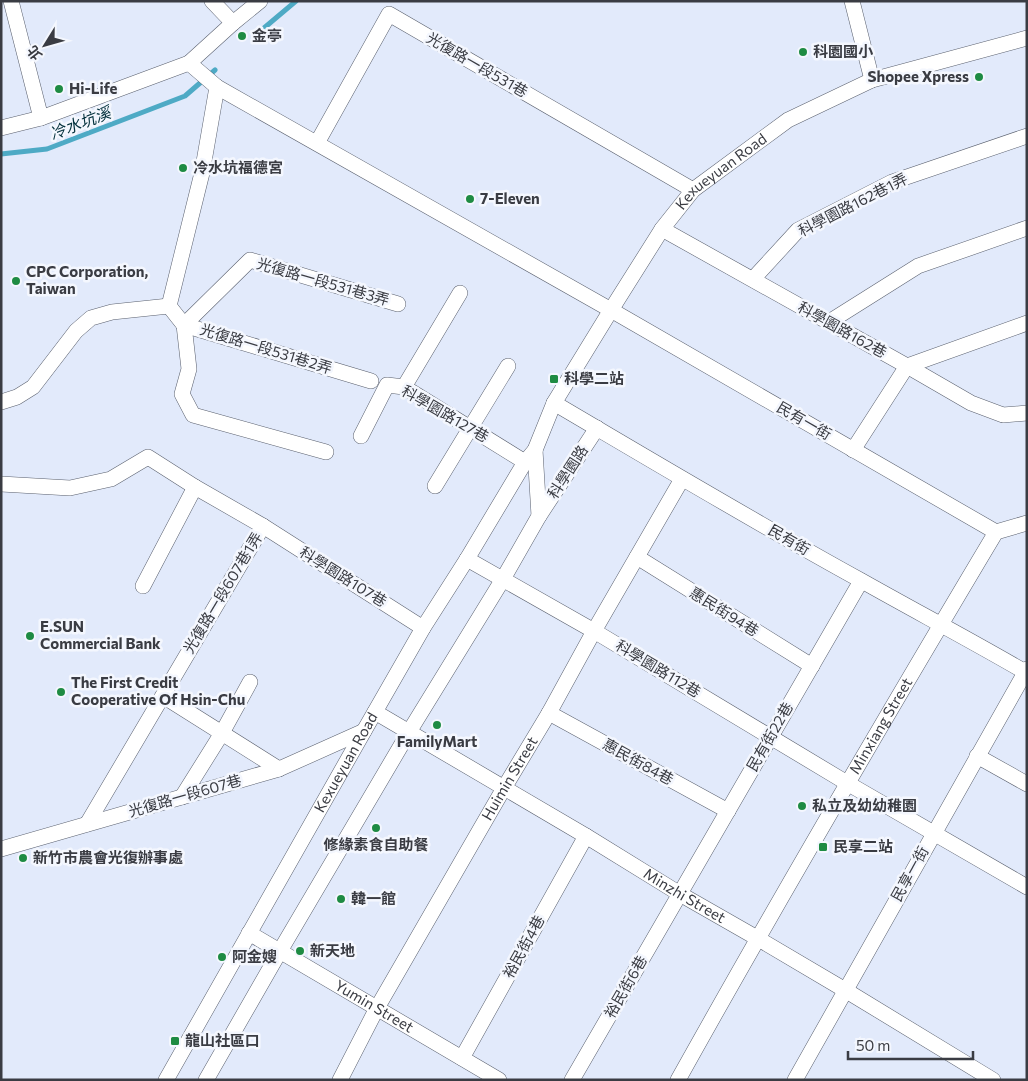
<svg xmlns="http://www.w3.org/2000/svg" width="1028" height="1081" viewBox="0 0 1028 1081" font-family="Commissioner,'Noto Sans TC',sans-serif">
  <style>
    .lines { fill: none; stroke-linecap: round; stroke-linejoin: round }
    .stream { stroke: #4eaac5; stroke-width: 5 }
    .street-casing { stroke: #5a606e; stroke-width: 16 }
    .street { stroke: #fff; stroke-width: 15 }
    .poi-dot { fill: #1e8b43; stroke: #f4f7fe; stroke-width: 2 }
    .labels { text-anchor: middle; stroke-width: 5; stroke-linejoin: round; paint-order: stroke }
    .poi-label { font-size: 15px; font-weight: bold; fill: #3a3c43; stroke: #f4f7fe; text-anchor: start }
    .street-label { font-size: 15px; fill: #3a3c43; stroke: #f4f7fe }
    .water-label { font-size: 16px; font-style: italic; fill: #022f3b; stroke: #f4f7fe }
  </style>
  <rect width="100%" height="100%" fill="#e2eafb"/>
  <g class="lines">
    <g class="stream">
      <path d="M264 28 296 1"/>
      <path d="M1 154 47 149 185 96 215 70"/>
    </g>
    <defs>
      <g id="street">
        <path d="M11 1 41 118"/>
        <path d="M212 1 233 23"/>
        <path d="M852 1 872 80"/>
        <path d="M189 63 217 87 611 310 996 532"/>
        <path d="M1 128 41 118 189 63 233 23 260 1"/>
        <path d="M317 143 389 14 693 190"/>
        <path d="M662 229 907 366 971 403 1003 415 1027 413"/>
        <path d="M753 279 798 230 892 182 1027 136"/>
        <path d="M169 306 202 173 217 87"/>
        <path d="M169 306 184 325 371 381"/>
        <path d="M829 322 918 266 1027 228"/>
        <path d="M907 366 1027 323"/>
        <path d="M404 387 460 293"/>
        <path d="M1 402 17 397 33 387 76 331 91 318 112 312 169 306"/>
        <path d="M554 403C656 463 758 524 862 581 917 612 972 641 1027 673"/>
        <path d="M361 436 387 385 404 387 525 462"/>
        <path d="M853 450 907 366"/>
        <path d="M326 452 193 415 182 394 189 369 184 325 250 260 398 304"/>
        <path d="M1 484 70 488 111 479 148 457 195 487"/>
        <path d="M435 486 508 366"/>
        <path d="M539 516 597 428"/>
        <path d="M263 526 423 628"/>
        <path d="M637 557 812 666"/>
        <path d="M467 559 594 631 847 783 1027 887"/>
        <path d="M163 696 279 769"/>
        <path id="s1" d="M375 712 586 836 680 894 757 938 845 990 993 1080"/>
        <path d="M549 713 728 811"/>
        <path d="M977 756 1027 784"/>
        <path d="M182 797 222 733 250 682"/>
        <path d="M87 824 263 526 195 487 143 586"/>
        <path d="M1 849 279 769 364 731"/>
        <path id="s2" d="M249 933 499 1080"/>
        <path d="M462 1058 586 836"/>
        <path id="s3" d="M166 1080 364 731 423 628 467 559 525 462 535 450 554 403 611 310 662 229 693 190 788 120 872 80 1027 38"/>
        <path d="M206 1080 280 951 409 732 503 579 539 516 535 450"/>
        <path id="s4" d="M340 1080 377 1008 504 788 549 713 594 631 682 479"/>
        <path d="M572 1080 861 581"/>
        <path id="s5" d="M678 1080C781 895 888 713 996 532L1027 523"/>
        <path d="M795 1080 1027 669"/>
      </g>
    </defs>
    <use href="#street" class="street-casing"/>
    <use href="#street" class="street"/>
  </g>
  <g class="poi-dot">
    <circle cx="242" cy="36" r="5"/>
    <circle cx="803" cy="52" r="5"/>
    <circle cx="979" cy="77" r="5"/>
    <circle cx="59" cy="89" r="5"/>
    <circle cx="183" cy="168" r="5"/>
    <circle cx="470" cy="199" r="5"/>
    <circle cx="16" cy="281" r="5"/>
    <rect x="549" y="374" width="10" height="10" rx="2.5"/>
    <circle cx="30" cy="636" r="5"/>
    <circle cx="61" cy="692" r="5"/>
    <circle cx="437" cy="725" r="5"/>
    <circle cx="802" cy="806" r="5"/>
    <circle cx="376" cy="828" r="5"/>
    <rect x="818" y="842" width="10" height="10" rx="2.5"/>
    <circle cx="23" cy="858" r="5"/>
    <circle cx="341" cy="899" r="5"/>
    <circle cx="300" cy="951" r="5"/>
    <circle cx="222" cy="957" r="5"/>
    <rect x="170" y="1036" width="10" height="10" rx="2.5"/>
  </g>
  <g class="labels">
    <g class="poi-label">
      <text x="252" y="41">金亭</text>
      <text x="813" y="57">科園國小</text>
      <text x="969" y="82" text-anchor="end">Shopee Xpress</text>
      <text x="69" y="94">Hi-Life</text>
      <text x="193" y="173">冷水坑福德宮</text>
      <text x="480" y="204">7-Eleven</text>
      <text x="26" y="277">CPC Corporation,<tspan x="26" dy="17">Taiwan</tspan></text>
      <text x="564" y="384">科學二站</text>
      <text x="40" y="632">E.SUN<tspan x="40" dy="17">Commercial Bank</tspan></text>
      <text x="71" y="688">The First Credit<tspan x="71" dy="17">Cooperative Of Hsin-Chu</tspan></text>
      <text x="437" y="747" text-anchor="middle">FamilyMart</text>
      <text x="812" y="811">私立及幼幼稚園</text>
      <text x="376" y="850" text-anchor="middle">修緣素食自助餐</text>
      <text x="833" y="852">民享二站</text>
      <text x="33" y="863">新竹市農會光復辦事處</text>
      <text x="351" y="904">韓一館</text>
      <text x="310" y="956">新天地</text>
      <text x="232" y="962">阿金嫂</text>
      <text x="185" y="1046">龍山社區口</text>
    </g>
    <g class="street-label">
      <text transform="translate(477 65) rotate(30)" y="5">光復路一段531巷</text>
      <text dy="5" stroke="none"><textPath href="#s3" startOffset="1069">Kexueyuan Road</textPath></text>
      <text transform="translate(853 205) rotate(-27)" y="5">科學園路162巷1弄</text>
      <text transform="translate(323 282) rotate(16)" y="5">光復路一段531巷3弄</text>
      <text transform="translate(842 330) rotate(29)" y="5">科學園路162巷</text>
      <text transform="translate(266 349) rotate(17)" y="5">光復路一段531巷2弄</text>
      <text transform="translate(445 414) rotate(30)" y="5">科學園路127巷</text>
      <text transform="translate(804 421) rotate(30)" y="5">民有一街</text>
      <text transform="translate(568 472) rotate(-57)" y="5">科學園路</text>
      <text transform="translate(789 540) rotate(30)" y="5">民有街</text>
      <text transform="translate(343 577) rotate(32)" y="5">科學園路107巷</text>
      <text transform="translate(223 593) rotate(-59)" y="5">光復路一段607巷1弄</text>
      <text transform="translate(724 612) rotate(32)" y="5">惠民街94巷</text>
      <text transform="translate(658 669) rotate(31)" y="5">科學園路112巷</text>
      <text dy="5" stroke="none"><textPath href="#s5" startOffset="408">Minxiang Street</textPath></text>
      <text transform="translate(770 737) rotate(-60)" y="5">民有街22巷</text>
      <text transform="translate(638 762) rotate(29)" y="5">惠民街84巷</text>
      <text dy="5" stroke="none"><textPath href="#s3" startOffset="365">Kexueyuan Road</textPath></text>
      <text dy="5" stroke="none"><textPath href="#s4" startOffset="346">Huimin Street</textPath></text>
      <text transform="translate(185 796) rotate(-16)" y="5">光復路一段607巷</text>
      <text transform="translate(910 874) rotate(-61)" y="5">民享一街</text>
      <text dy="5" stroke="none"><textPath href="#s1" startOffset="360">Minzhi Street</textPath></text>
      <text transform="translate(524 947) rotate(-61)" y="5">裕民街4巷</text>
      <text transform="translate(626 987) rotate(-60)" y="5">裕民街6巷</text>
      <text dy="5" stroke="none"><textPath href="#s2" startOffset="145">Yumin Street</textPath></text>
    </g>
    <g class="water-label">
      <text transform="translate(80 123) rotate(-21)" y="6">冷水坑溪</text>
    </g>
  </g>
  <rect width="1028" height="1081" fill="none" stroke="#3a3c43" stroke-width="5"/>
  <g transform="translate(45 45) rotate(233)" stroke="#f4f7fe" stroke-width="4" paint-order="stroke">
  <path d="M0-4L9 19L0 12L-9 19Z" fill="#3a3c43"/>
  <text y="-8" font-size="14" font-weight="bold" text-anchor="middle" fill="#3a3c43">北</text>
  </g>
  <path d="M848 1051v8h125v-8" fill="none" stroke="#3a3c43" stroke-width="2.5"/>
  <text x="856" y="1051" font-size="15" fill="#3a3c43" stroke="#f4f7fe" stroke-width="4" paint-order="stroke">50 m</text>
</svg>
